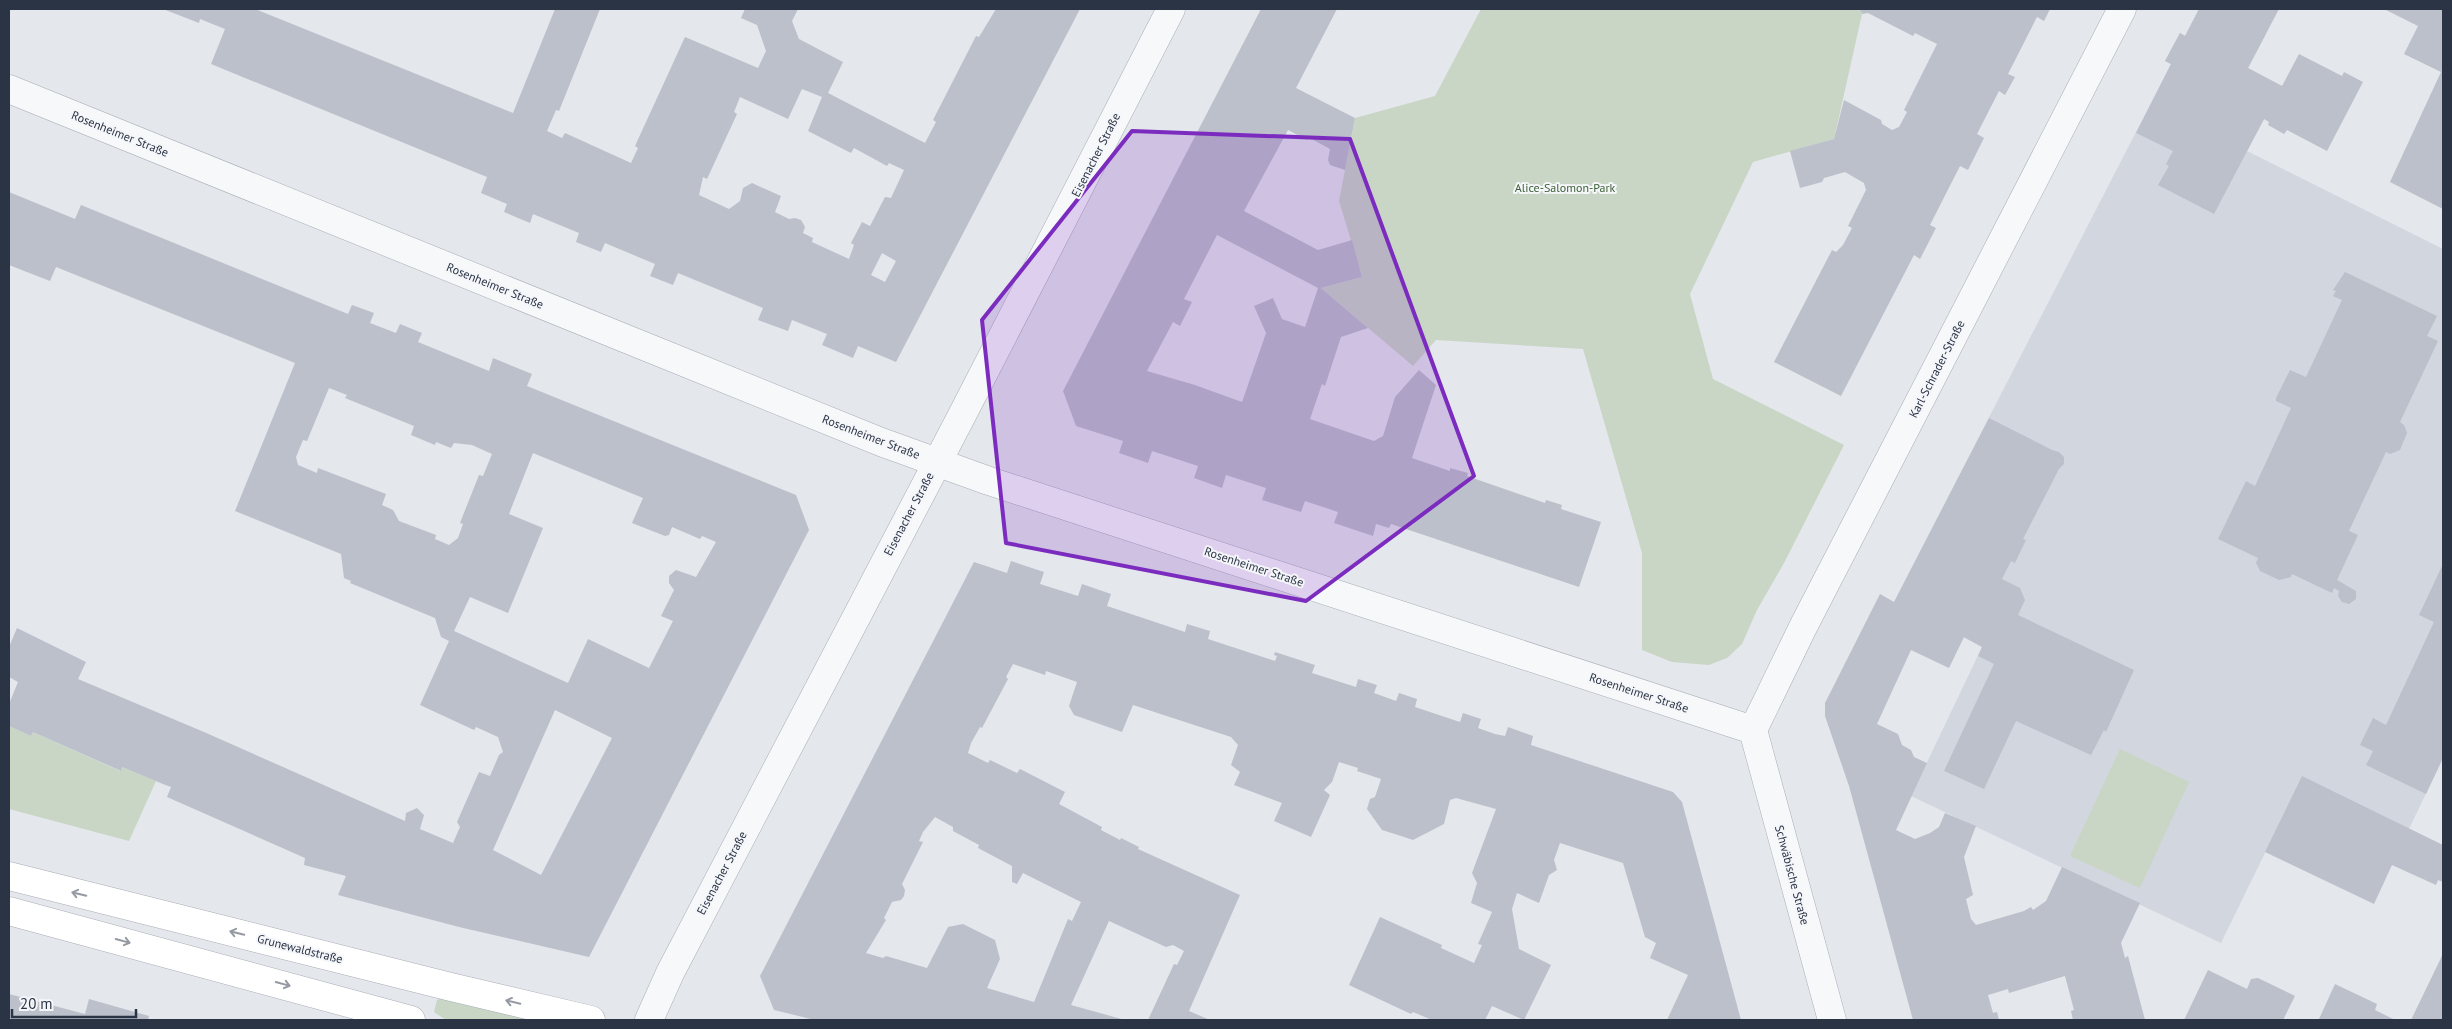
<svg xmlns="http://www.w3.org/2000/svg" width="2452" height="1029" viewBox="0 0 2452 1029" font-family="'PT Sans',sans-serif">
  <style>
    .built { fill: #d2d6de }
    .green { fill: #c9d6c5 }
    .building { fill: #bbc0ca; fill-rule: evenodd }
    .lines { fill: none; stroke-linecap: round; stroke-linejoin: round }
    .minor-casing { stroke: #a9aeb7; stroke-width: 29 }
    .secondary-casing { stroke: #a9aeb7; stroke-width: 29 }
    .minor { stroke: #f7f8fa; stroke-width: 28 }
    .secondary { stroke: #fff; stroke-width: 28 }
    .oneway { stroke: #959aa2 }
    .marked { fill: #7b2cbf; fill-opacity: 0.2; stroke: #7b2cbf; stroke-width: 4; stroke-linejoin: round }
    .labels { text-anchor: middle; stroke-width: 4; stroke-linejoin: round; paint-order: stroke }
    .street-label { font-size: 12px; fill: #2b3445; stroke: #f4f6f9 }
    .park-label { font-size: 12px; fill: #3f6138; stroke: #f4f6f9 }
  </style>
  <rect width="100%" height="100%" fill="#e4e7ec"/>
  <path class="built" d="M2199 9H2217L2266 34 2248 68 2282 86 2247 151 2443 249V758L2409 829 2302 777 2221 943 1911 796 1982 647 1894 602 2171 64 2165 61 2180 33 2185 36Z"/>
  <g class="green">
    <path d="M1481 9H1860L1862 14 1834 139 1753 162 1690 294 1713 379 1844 445 1784 563 1757 610 1742 644 1727 658 1709 665 1672 662 1642 650V553L1583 349 1436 340 1413 366 1321 288 1362 277 1339 201 1355 118 1435 96Z"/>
    <path d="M9 726 31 736 33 732 120 771 122 767 156 781 129 841 9 809Z"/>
    <path d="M2120 749 2189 782 2140 888 2070 856Z"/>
    <path d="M441 998 538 1020H446L434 1012 437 1000Z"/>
  </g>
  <g class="building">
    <path d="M163 9H255L513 113 555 9H600L559 111 556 110 547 131 562 138 565 133 631 163 638 148 635 146 685 37 758 68 766 51 757 25 741 18 745 9H798L792 21 799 39 843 62 828 93 925 143 936 122 933 120 976 36 979 37 996 9H1080L896 362 858 346 853 358 822 345 827 334 792 320 788 331 758 320 763 308 678 273 673 285 650 276 655 264 605 243 601 252 576 242 579 233 533 214 530 223 504 212 507 204 481 193 487 177 211 64 225 29 200 19 199 23ZM802 89 822 97 808 131 851 153 854 148 887 166 889 163 904 170 891 198 885 197 870 226 862 222 851 243 854 245 849 259 812 242 813 238 803 233 805 227 801 220 795 218 789 219 775 212 781 196 752 183 743 188 740 201 729 209 699 195 703 177 707 179 737 114 734 112 740 97 788 119ZM882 253 896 261 885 282 871 275Z"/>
    <path d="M1261 9H1337L1296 88 1355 118 1345 170 1330 165 1328 160 1330 149 1308 137 1307 140 1288 130 1244 211 1318 250 1352 240 1362 277 1321 288 1368 328 1341 337 1325 386 1322 384 1310 419 1374 441 1383 436 1395 397 1419 370 1436 385 1412 458 1450 471V468L1468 473 1467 476 1545 503 1546 500 1562 505 1561 509 1601 522 1579 587 1391 524 1389 528 1376 524 1373 536 1334 523 1338 512 1305 501 1301 512 1262 500 1266 488 1226 475 1222 488 1194 478 1198 466 1152 451 1148 463 1119 453 1123 441 1076 426 1063 391ZM1217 235 1318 288 1305 327 1282 319 1273 298 1254 306 1266 333 1242 402 1195 385 1147 371 1173 322 1180 326 1192 302 1184 299Z"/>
    <path d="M1860 9H2050L2044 21 2037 17 2008 74 2015 77 2005 95 1999 91 1977 134 1984 138 1968 170 1960 166 1930 225 1936 228 1920 259 1914 255 1841 396 1774 362 1832 250 1836 252 1843 245 1852 228 1848 226 1866 190 1864 183 1845 172 1824 178 1822 182 1800 188 1790 151 1834 139 1844 100 1881 120 1882 124 1892 130 1899 127 1907 112 1904 110 1937 44 1915 33 1913 36 1868 13 1862 14Z"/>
    <path d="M2199 9H2279L2248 68 2282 86 2299 54 2342 76 2344 72 2363 82 2327 151 2287 130 2284 134 2268 125 2269 122 2264 119 2214 214 2158 185 2169 166 2166 164 2173 151 2136 133 2171 64 2165 61 2173 46 2180 33 2185 36Z"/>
    <path d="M2384 9H2443V209L2390 182 2441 72 2404 54 2418 26Z"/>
    <path d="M9 192 75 219 81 205 348 314 352 305 374 313 370 323 396 333 400 324 422 333 418 342 489 371 493 358 532 374 527 386 796 495 809 530 589 957 459 927 338 895 346 876 304 865 305 858 167 797 171 787 163 784 122 767 121 771 33 732 31 736 9 726V704L18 682 9 677V647L17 628 86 662 78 679 204 732 405 821 406 813 417 808 424 815 420 829 453 843 460 827 457 822 479 772 490 776 499 755 503 752 498 737 476 727 474 730 420 705 449 641 441 637 435 618 350 583 351 581 344 578 341 554 235 511 295 363 56 267 50 281 9 265ZM329 388 347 395 345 398 414 426 411 435 435 445 436 442 451 448 454 443 472 445 492 454 483 476 479 475 460 523 463 524 458 538 449 545 435 539 436 535 399 521 393 510 382 505 386 494 318 468 317 473 298 465 296 457 303 440 307 441ZM533 453 643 498 632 523 665 536 669 535 672 527 700 539 702 536 716 542 696 577 676 570 669 576V583L674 590 661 616 673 621 649 668 588 639 568 683 454 631 470 597 508 613 543 528 509 514ZM555 710 612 738 541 875 493 850Z"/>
    <path d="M2345 272 2437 316 2427 336 2438 341 2400 422 2404 425 2407 433 2400 450 2390 454 2386 452 2349 531 2358 535 2337 580 2356 591V599L2349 604 2342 602 2338 596 2339 591 2334 588 2332 593 2292 574 2291 577 2279 580 2260 571 2256 563 2258 558 2218 539 2246 481 2255 486 2291 408 2276 401V398L2290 370 2306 377 2342 300 2333 296 2336 291 2333 290Z"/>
    <path d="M1989 418 2052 450 2059 452 2064 457V464L2059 469 2023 539 2026 540 2015 563 2011 561 2002 579 2020 588 2025 600 2018 615 2134 670 2106 732 2104 730 2091 755 2016 721 1984 789 1944 771 1994 664 1978 656 1982 647 1964 637 1949 668 1911 650 1877 724 1898 734 1902 745 1911 750 1914 757 1927 763 1896 830 1915 839 1930 833 1939 827 1945 813 1976 826 1964 857 1973 895 1966 899 1971 919 1976 925 2024 911 2031 907 2033 910 2046 901 2062 867 2140 903 2121 943 2125 958 2128 956 2145 1020H2073L2071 1011 2074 1010 2065 976 2009 993 2008 989 1988 995 1993 1013 1997 1012 1999 1020H1913L1849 786 1825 716V703L1880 594 1894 602Z"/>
    <path d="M1011 561 1044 572 1040 584 1078 596 1082 584 1111 594 1107 606 1185 632 1187 624 1210 631 1208 639 1275 661 1277 656 1274 655 1275 652 1315 665 1312 673 1356 687 1358 679 1377 685 1374 693 1396 701 1399 693 1417 699 1415 707 1460 722 1463 713 1481 719 1478 728 1495 734 1505 736 1508 727 1533 736 1531 745 1673 792 1682 802 1741 1020H1667L1688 975 1650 958 1656 943 1645 937 1623 863 1560 843 1554 860 1557 870 1549 875 1539 903 1517 893 1512 909 1519 949 1551 965 1524 1020 1492 1006 1485 1020H1432L1413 1012 1411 1014 1349 985 1380 917 1442 945 1441 948 1474 963 1482 945 1478 944 1492 912 1471 903 1477 883 1472 873 1496 809 1456 798 1450 800 1444 824 1413 840 1398 835 1382 830 1367 809 1370 799 1375 797 1381 779 1357 771 1358 768 1339 762 1332 782 1324 790 1330 795 1311 837 1274 821 1282 803 1234 785 1240 772 1231 765 1238 745 1231 737 1133 705 1122 732 1074 715 1069 706 1077 682 1046 671 1045 675 1013 664 1006 677 1008 679 982 728 980 727 971 743 968 753 988 763 990 760 1017 773 1020 769 1065 792 1059 804 1102 827 1101 830 1120 840 1121 838 1139 847 1138 849 1240 895 1189 1011 1210 1020H1148L1174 964 1177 965 1184 951 1173 945 1166 947 1109 921 1071 1005 1125 1020H815L774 1010 760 976 974 562 1007 573ZM935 817 953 827V831L979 845 978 848 1012 866V882L1017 884 1023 873 1081 902 1072 921 1068 919 1034 1002 987 988 1000 959 995 940 963 924 948 927 927 968 886 956 883 958 866 953 886 920 884 918 892 902 901 900 904 896 905 890 902 884 923 842 919 841 923 832Z"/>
    <path d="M2443 564V758L2426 794 2366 765 2373 751 2360 745 2373 718 2386 725 2434 622 2419 615Z"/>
    <path d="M2302 776 2443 845V882L2438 880 2436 885 2392 865 2374 904 2265 852Z"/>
    <path d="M2443 953V1020H2411L2440 960Z"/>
    <path d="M2208 970 2247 989 2251 979 2258 978 2295 996 2283 1020H2184Z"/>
    <path d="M2335 984 2377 1004 2375 1010 2395 1020 2319 1019Z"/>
    <path d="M9 994 85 1014 89 999 149 1016 148 1020H9Z"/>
  </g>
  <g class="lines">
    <defs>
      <g id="minor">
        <path d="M9 89 881 442 989 481 1753 730"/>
        <path d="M1753 730 1803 627 2122 9"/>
        <path d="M1753 730 1832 1020"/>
        <path d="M649 1020 670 973 959 421 1171 9"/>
      </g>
      <g id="secondary">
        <path d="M9 876 451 987 591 1020"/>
        <path d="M9 911 411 1020"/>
      </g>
    </defs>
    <use href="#minor" class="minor-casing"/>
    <use href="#secondary" class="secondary-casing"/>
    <use href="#minor" class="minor"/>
    <use href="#secondary" class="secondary"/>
  </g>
  <defs><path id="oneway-shaft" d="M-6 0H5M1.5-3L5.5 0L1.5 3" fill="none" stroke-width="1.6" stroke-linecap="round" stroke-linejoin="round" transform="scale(1.25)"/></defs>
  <g class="oneway">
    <use href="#oneway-shaft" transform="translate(79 894) rotate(-166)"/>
    <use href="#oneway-shaft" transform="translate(237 933) rotate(-166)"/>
    <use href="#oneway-shaft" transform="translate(123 941) rotate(15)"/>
    <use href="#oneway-shaft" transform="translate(283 984) rotate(15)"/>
    <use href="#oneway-shaft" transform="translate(513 1002) rotate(-167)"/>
  </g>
  <path class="marked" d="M1132 131 1350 139 1474 476 1306 601 1006 543 982 320Z"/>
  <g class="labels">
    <g class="street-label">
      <text transform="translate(120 134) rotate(22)" y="4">Rosenheimer Straße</text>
      <text transform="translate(1096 155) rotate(-63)" y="4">Eisenacher Straße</text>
      <text transform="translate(495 286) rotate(22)" y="4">Rosenheimer Straße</text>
      <text transform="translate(1937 369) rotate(-63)" y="4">Karl-Schrader-Straße</text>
      <text transform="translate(871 437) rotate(21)" y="4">Rosenheimer Straße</text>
      <text transform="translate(909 514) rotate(-62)" y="4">Eisenacher Straße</text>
      <text transform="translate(1254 567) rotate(18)" y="4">Rosenheimer Straße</text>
      <text transform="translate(1639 693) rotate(18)" y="4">Rosenheimer Straße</text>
      <text transform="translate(722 873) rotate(-62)" y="4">Eisenacher Straße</text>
      <text transform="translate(1792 875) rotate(75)" y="4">Schwäbische Straße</text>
      <text transform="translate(300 949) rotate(14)" y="4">Grunewaldstraße</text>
    </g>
    <g class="park-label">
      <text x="1565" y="192">Alice-Salomon-Park</text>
    </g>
  </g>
  <rect width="2452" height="1029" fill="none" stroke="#2b3445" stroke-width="20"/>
  <path d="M12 1009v8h124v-8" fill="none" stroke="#2b3445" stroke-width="2.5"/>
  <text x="20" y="1009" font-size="15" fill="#2b3445" stroke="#f4f6f9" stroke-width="4" paint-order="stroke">20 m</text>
</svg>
